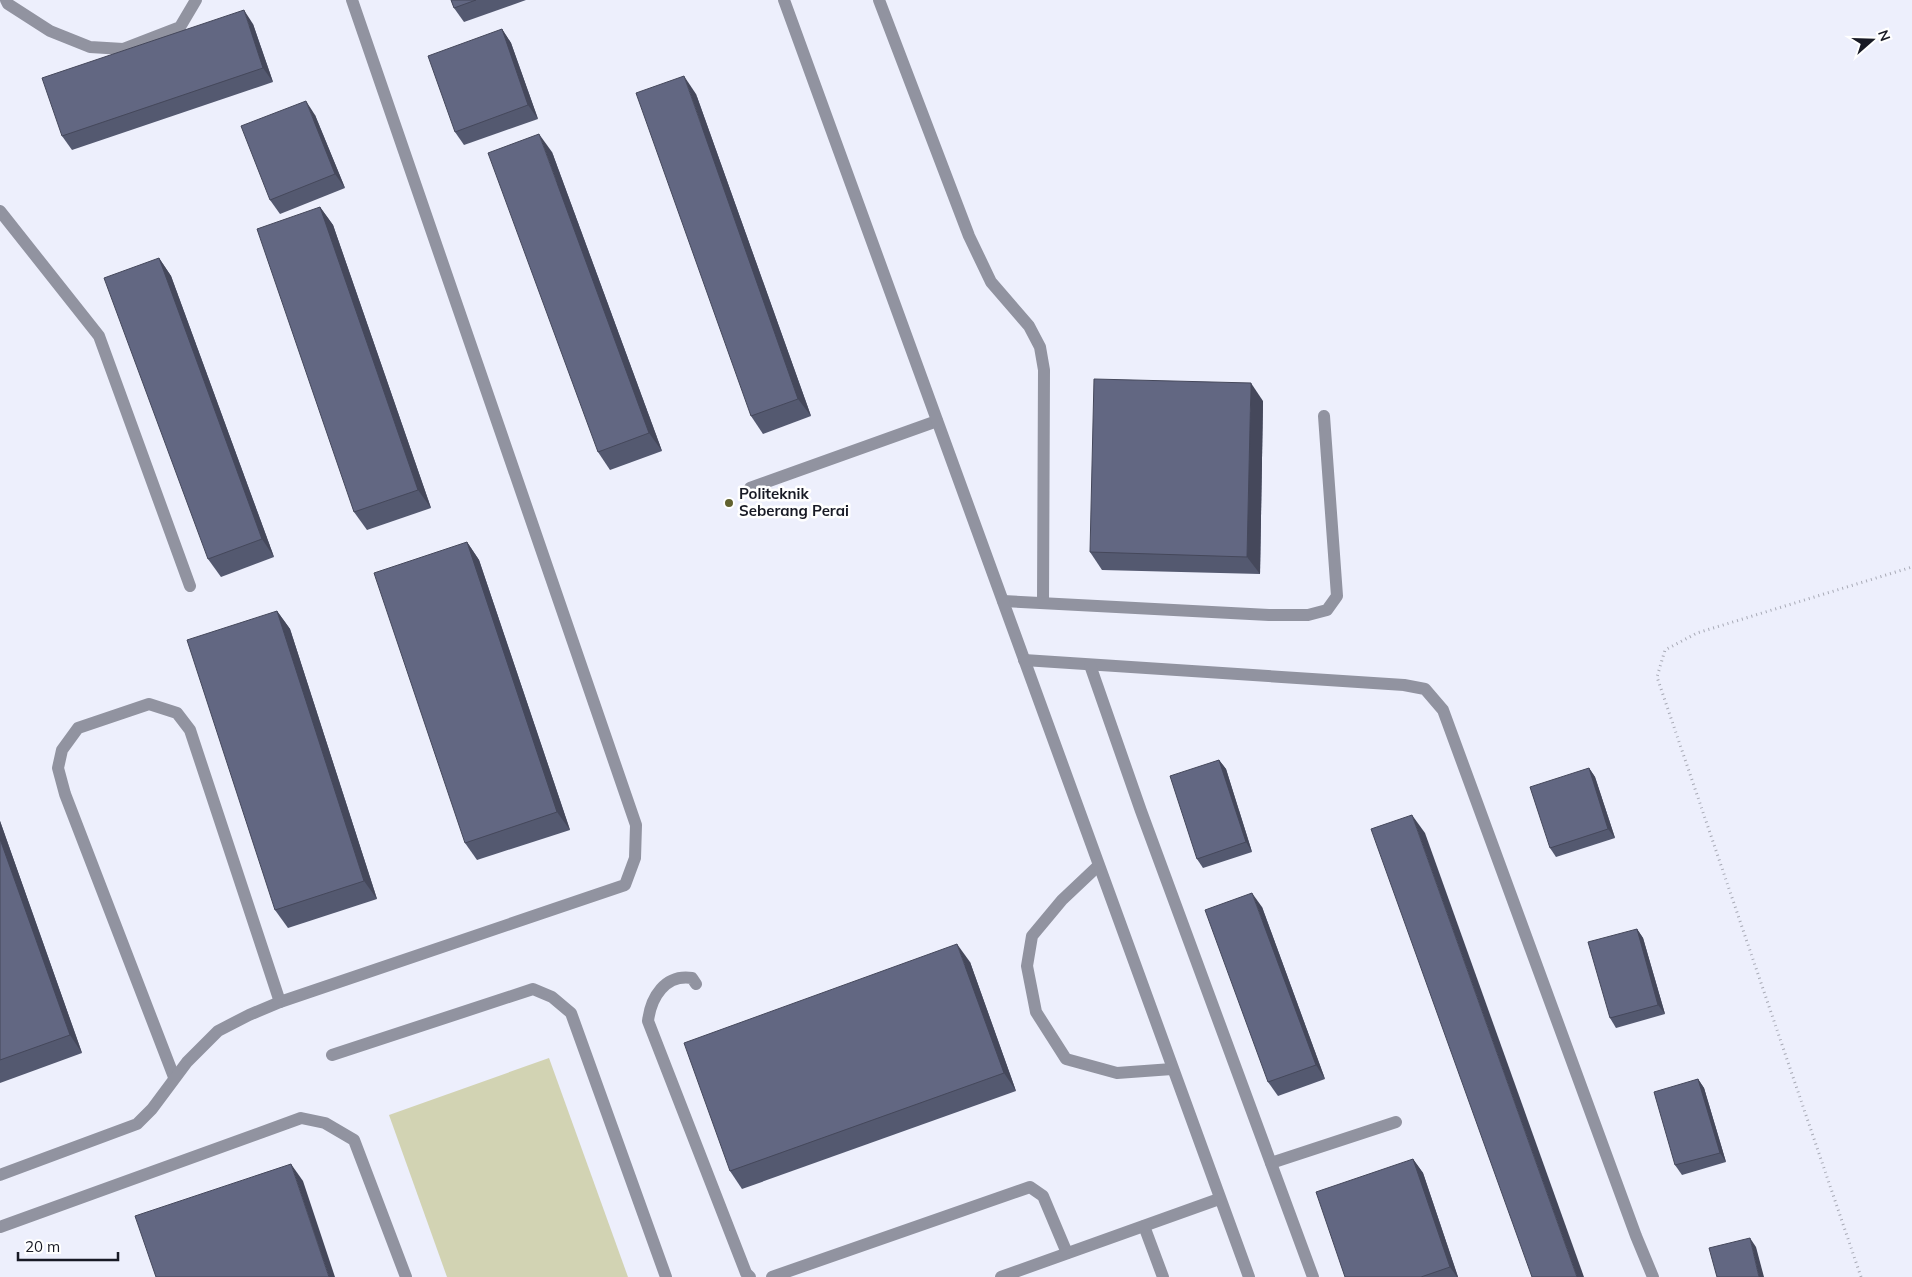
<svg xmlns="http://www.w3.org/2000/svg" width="1912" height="1277" viewBox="0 0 1912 1277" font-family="Mulish,sans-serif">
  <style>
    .green { fill: #d2d3b3 }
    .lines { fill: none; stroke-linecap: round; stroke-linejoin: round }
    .path { stroke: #a8aab6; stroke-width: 3; stroke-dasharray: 1 4; stroke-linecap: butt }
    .service { stroke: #9193a0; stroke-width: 12 }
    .minor { stroke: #9193a0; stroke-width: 12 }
    .wall { fill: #545970 }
    .shaded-wall { fill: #45485b }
    .building { fill: #626782; stroke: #45485b }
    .poi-dot { fill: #62622f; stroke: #fff; stroke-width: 2 }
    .labels { text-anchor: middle; stroke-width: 5; stroke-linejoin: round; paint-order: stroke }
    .poi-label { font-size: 15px; font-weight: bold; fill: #181a25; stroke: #fff; text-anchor: start }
  </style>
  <rect width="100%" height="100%" fill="#edeffc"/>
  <path class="green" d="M549 1058 628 1277H447L389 1115Z"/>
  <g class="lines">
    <path class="path" d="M1861 1277 1657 677 1665 650 1697 633 1912 567"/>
    <g class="service">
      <path d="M879 0 969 236 991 282 1029 326 1040 347 1044 370 1043 602"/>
      <path d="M750 488 937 421"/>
      <path d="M1003 601 1269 615H1308L1327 610 1337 596 1324 416"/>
      <path d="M1098 866 1062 900 1032 936 1027 966 1036 1012 1066 1059 1117 1073 1172 1069"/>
      <path d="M696 984 692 978C665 974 651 997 648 1021L746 1273 750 1277"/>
      <path d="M332 1055 533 989 552 997 571 1013 666 1277"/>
      <path d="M772 1277 1030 1187 1043 1196 1067 1253"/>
    </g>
    <g class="minor">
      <path d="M6 0 8 4 50 31 90 47 123 49 180 27 196 0"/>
      <path d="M784 0 1249 1277"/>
      <path d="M0 211 99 336 190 586"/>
      <path d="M1024 660 1404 685 1425 689 1443 710 1636 1236 1653 1277"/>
      <path d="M1090 665 1141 811 1313 1277"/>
      <path d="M174 1077 65 794 58 768 62 750 78 728 149 704 177 713 190 730 280 1002"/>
      <path d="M1271 1163 1396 1122"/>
      <path d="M0 1175 137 1124 152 1109 187 1062 218 1031 249 1015 280 1002 625 885 635 858 636 825 352 0"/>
      <path d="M1144 1226 1163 1277"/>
      <path d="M0 1227 301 1118 325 1123 354 1140 406 1277"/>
      <path d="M1001 1277 1219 1199"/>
    </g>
  </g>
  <g class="wall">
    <path d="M451 0H526L464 22 454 8Z"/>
    <path d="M253 24 273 82 72 150 62 136Z"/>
    <path d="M502 29 511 43 538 119 464 145 455 132Z"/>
    <path d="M696 94 811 416 763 434 751 416Z"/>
    <path d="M315 115 345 188 280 214 270 200Z"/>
    <path d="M552 152 662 451 610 470 598 452Z"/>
    <path d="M320 207 333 225 431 508 367 530 354 512Z"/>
    <path d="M159 258 171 276 274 557 221 577 208 559Z"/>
    <path d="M1263 401 1260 574 1102 570 1090 552Z"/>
    <path d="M467 542 479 560 570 830 477 860 465 843Z"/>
    <path d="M277 611 290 629 377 899 288 928 275 910Z"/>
    <path d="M1219 760 1226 769 1252 852 1203 868 1197 859Z"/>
    <path d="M1589 768 1595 777 1615 838 1556 857 1550 848Z"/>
    <path d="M0 821 82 1053 0 1083Z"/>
    <path d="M1262 907 1325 1079 1278 1096 1268 1082Z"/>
    <path d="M1637 929 1643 938 1665 1014 1616 1028 1610 1018Z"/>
    <path d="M970 962 1016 1091 742 1189 730 1171Z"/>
    <path d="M1698 1079 1704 1088 1726 1162 1682 1175 1675 1165Z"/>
    <path d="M1413 1159 1423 1173 1458 1277H1345Z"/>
  </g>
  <g class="shaded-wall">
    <path d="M244 10 253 24 273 82 263 68Z"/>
    <path d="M502 29 511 43 538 119 528 105Z"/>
    <path d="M684 76 696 94 811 416 798 399Z"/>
    <path d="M306 101 315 115 345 188 335 174Z"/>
    <path d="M539 134 552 152 662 451 649 433Z"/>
    <path d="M320 207 333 225 431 508 418 490Z"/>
    <path d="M159 258 171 276 274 557 262 539Z"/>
    <path d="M1251 383 1263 401 1260 574 1247 557Z"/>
    <path d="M467 542 479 560 570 830 557 812Z"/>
    <path d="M277 611 290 629 377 899 364 881Z"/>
    <path d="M1219 760 1226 769 1252 852 1246 842Z"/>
    <path d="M1589 768 1595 777 1615 838 1608 829Z"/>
    <path d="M1412 815 1425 833 1584 1277H1577Z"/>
    <path d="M0 821 82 1053 70 1035 0 839Z"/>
    <path d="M1252 893 1262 907 1325 1079 1316 1065Z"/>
    <path d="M1637 929 1643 938 1665 1014 1658 1005Z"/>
    <path d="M957 944 970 962 1016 1091 1004 1073Z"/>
    <path d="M1698 1079 1704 1088 1726 1162 1720 1153Z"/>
    <path d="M1413 1159 1423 1173 1458 1277H1457L1450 1267Z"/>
    <path d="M291 1164 303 1181 335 1277H329Z"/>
    <path d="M1750 1238 1756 1247 1764 1277H1759Z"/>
  </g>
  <g class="building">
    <path d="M451 0H476L454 8Z"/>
    <path d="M244 10 263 68 62 136 42 78Z"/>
    <path d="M502 29 528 105 455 132 428 56Z"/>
    <path d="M684 76 798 399 751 416 636 93Z"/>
    <path d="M306 101 335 174 270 200 241 126Z"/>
    <path d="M539 134 649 433 598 452 488 153Z"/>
    <path d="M320 207 418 490 354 512 257 229Z"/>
    <path d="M159 258 262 539 208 559 104 278Z"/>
    <path d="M1094 379 1251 383 1247 557 1090 552Z"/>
    <path d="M467 542 557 812 465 843 374 573Z"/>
    <path d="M277 611 364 881 275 910 187 640Z"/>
    <path d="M1219 760 1246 842 1197 859 1170 776Z"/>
    <path d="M1589 768 1608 829 1550 848 1530 787Z"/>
    <path d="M1412 815 1577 1277H1532L1371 829Z"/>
    <path d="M0 839 70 1035 0 1060Z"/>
    <path d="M1252 893 1316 1065 1268 1082 1205 910Z"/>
    <path d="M1637 929 1658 1005 1610 1018 1588 942Z"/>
    <path d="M957 944 1004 1073 730 1171 684 1043Z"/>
    <path d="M1698 1079 1720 1153 1675 1165 1654 1092Z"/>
    <path d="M1413 1159 1450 1267 1421 1277H1345L1316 1192Z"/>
    <path d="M291 1164 329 1277H156L135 1216Z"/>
    <path d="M1750 1238 1759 1277H1717L1709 1248Z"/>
  </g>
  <circle class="poi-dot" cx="729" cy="503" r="5"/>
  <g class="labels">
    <g class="poi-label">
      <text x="739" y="499">Politeknik<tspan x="739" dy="17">Seberang Perai</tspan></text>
    </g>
  </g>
  <g transform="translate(1872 40) rotate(70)" stroke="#ffffff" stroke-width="4" paint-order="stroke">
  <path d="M0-4L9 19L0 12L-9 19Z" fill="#181a25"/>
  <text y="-8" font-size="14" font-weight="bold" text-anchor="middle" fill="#181a25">N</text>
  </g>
  <path d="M18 1252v8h100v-8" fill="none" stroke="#181a25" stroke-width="2.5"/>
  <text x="25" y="1252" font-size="15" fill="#181a25" stroke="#ffffff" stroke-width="4" paint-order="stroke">20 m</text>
</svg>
